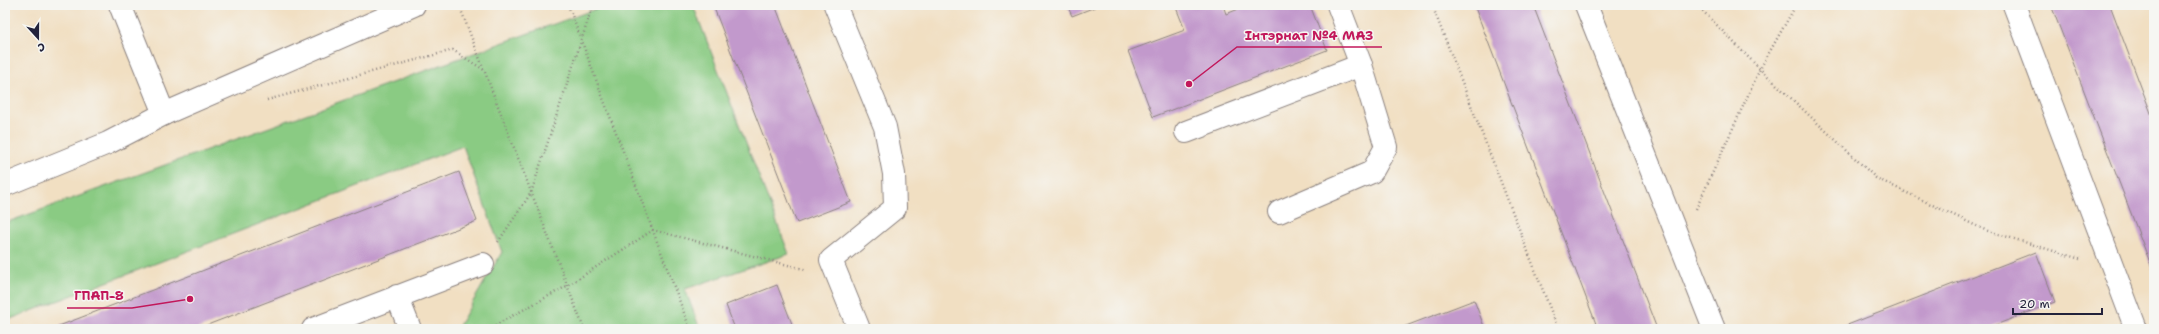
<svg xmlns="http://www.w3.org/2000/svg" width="2159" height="334" viewBox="0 0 2159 334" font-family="'Shantell Sans',sans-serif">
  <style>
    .green { fill: #8acb83; stroke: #56765f }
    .building { fill: #c299cc }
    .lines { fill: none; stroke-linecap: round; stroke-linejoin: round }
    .minor-casing { stroke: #8a807e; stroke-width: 24 }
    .path { stroke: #8a807e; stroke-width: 2.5; stroke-dasharray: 1 3; stroke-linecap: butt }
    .minor { stroke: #fff; stroke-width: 22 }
    .leader { fill: none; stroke: #c2185b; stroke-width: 1.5 }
    .callout-dot { fill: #c2185b; stroke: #f6f6f2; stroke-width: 1.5 }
    .callout-label { font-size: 13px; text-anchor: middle; font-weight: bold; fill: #c2185b; stroke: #f6f6f2; stroke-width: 3; stroke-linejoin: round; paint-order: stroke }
  </style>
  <rect width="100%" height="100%" fill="#f6f6f2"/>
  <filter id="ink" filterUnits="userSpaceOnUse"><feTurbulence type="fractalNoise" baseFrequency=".025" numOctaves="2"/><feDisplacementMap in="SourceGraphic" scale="8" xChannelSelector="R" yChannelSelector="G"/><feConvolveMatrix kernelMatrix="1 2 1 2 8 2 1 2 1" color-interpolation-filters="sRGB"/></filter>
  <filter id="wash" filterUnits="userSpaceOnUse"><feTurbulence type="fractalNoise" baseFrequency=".012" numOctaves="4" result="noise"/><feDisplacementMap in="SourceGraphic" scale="16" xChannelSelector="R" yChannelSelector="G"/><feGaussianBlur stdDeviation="0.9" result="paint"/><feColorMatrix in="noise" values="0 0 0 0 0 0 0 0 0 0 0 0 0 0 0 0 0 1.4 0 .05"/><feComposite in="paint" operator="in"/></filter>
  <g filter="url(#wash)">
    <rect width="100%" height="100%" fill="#f1dfc2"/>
    <path class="green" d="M600 5H693L789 254 685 289 700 329H457L502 252 463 146 5 321V223L601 7Z"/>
    <g id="blocks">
      <g class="building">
        <path d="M721 5H775L851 202 797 223 714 8Z"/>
        <path d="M1067 5H1100L1072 16Z"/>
        <path d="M1175 5H1223L1226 14 1249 5H1310L1327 50 1153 117 1128 51 1185 30Z"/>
        <path d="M1474 5H1533L1657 329H1598Z"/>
        <path d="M2051 5H2110L2154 121V273Z"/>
        <path d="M459 172 477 221 197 329H51Z"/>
        <path d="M2036 252 2055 302 1985 329H1837Z"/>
        <path d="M777 285 794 329H735L726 305Z"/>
        <path d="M1474 300 1485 329H1398Z"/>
      </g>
    </g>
  </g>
  <g filter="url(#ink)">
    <use href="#blocks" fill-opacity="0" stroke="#8a807e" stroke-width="1"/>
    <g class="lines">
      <defs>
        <g id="minor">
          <path d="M120 5 164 114"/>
          <path d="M835 5 885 127 894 174 895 208 831 260 859 329"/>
          <path d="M1586 5 1714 329"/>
          <path d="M2014 5 2136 329"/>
          <path d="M1186 132 1361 65"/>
          <path d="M5 185 108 143 164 114 414 5"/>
          <path d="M1279 212 1372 172 1386 147 1361 65 1338 5"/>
          <path d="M397 296 410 329"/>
          <path d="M313 329 483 264"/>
        </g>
      </defs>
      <use href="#minor" class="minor-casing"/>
      <g class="path">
        <path d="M459 5 584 329"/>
        <path d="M568 5 690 329"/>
        <path d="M1432 5 1558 329"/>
        <path d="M1697 5 1760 69 1876 178 1985 230 2080 259"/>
        <path d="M865 8 876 5"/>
        <path d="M267 100 453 50 484 70"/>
        <path d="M1696 209 1760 69 1796 5"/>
        <path d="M498 242 531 193 593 5"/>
        <path d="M488 329 567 286 653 230 807 270"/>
      </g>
      <use href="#minor" class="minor"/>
    </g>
  </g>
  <path class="leader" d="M1189 84L1237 47H1382M190 299L132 308H67"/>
  <g class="callout-dot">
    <circle cx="1189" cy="84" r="4"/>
    <circle cx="190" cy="299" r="4"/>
  </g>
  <g class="callout-label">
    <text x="1309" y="40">Інтэрнат №4 МАЗ</text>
    <text x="99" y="300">ГПАП-8</text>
  </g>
  <rect width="2159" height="334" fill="none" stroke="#f6f6f2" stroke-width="20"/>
  <g transform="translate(38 38) rotate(159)" stroke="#f6f6f2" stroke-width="3" paint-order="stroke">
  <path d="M0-3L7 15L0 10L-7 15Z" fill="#22223b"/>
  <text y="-6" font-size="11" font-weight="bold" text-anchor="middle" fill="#22223b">С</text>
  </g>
  <path d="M2013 308v6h89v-6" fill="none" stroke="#22223b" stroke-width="2"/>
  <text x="2019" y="308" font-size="12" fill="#22223b" stroke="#f6f6f2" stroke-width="3" paint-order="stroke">20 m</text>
</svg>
